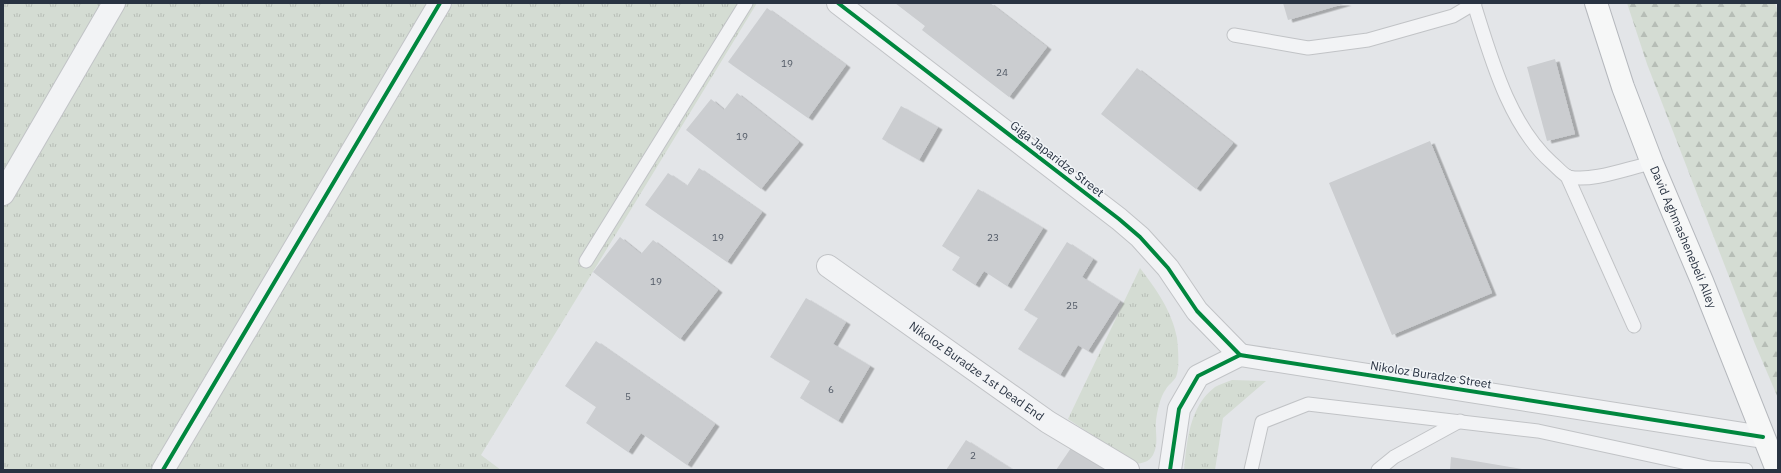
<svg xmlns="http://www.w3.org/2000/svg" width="1781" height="473" viewBox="0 0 1781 473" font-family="'IBM Plex Sans',sans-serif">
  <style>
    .grass { fill: url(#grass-tufts) }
    .forest { fill: url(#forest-firs) }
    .building { fill: #cbcdd0; filter: url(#shadow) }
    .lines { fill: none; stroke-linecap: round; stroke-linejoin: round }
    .lane-casing { stroke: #c1c3c6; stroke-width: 15 }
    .street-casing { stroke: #c1c3c6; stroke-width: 24 }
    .highway-casing { stroke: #b5b8bd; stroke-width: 24 }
    .lane { stroke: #f2f3f5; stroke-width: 13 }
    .street { stroke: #f2f3f5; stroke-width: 22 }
    .highway { stroke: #f6f7f7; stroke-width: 22 }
    .cycleway-casing { stroke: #f1f4f7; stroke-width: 6 }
    .cycleway { stroke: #00873e; stroke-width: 4 }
    .labels { text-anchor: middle; stroke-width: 3; stroke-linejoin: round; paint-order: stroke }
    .number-label { font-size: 10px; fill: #525a66 }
    .street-label { font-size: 12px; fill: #293342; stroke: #f1f4f7 }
  </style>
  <defs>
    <pattern id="grass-tufts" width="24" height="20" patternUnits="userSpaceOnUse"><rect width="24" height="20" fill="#d4dcd3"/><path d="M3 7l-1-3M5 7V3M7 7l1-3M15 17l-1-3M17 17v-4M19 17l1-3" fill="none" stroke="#b6bdb6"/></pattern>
    <pattern id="forest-firs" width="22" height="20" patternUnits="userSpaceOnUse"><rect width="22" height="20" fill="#d4dcd3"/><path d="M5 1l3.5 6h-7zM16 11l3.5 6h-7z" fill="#b6bdb6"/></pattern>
    <filter id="shadow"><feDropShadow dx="4.5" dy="2.5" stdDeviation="0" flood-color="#0004"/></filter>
  </defs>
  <rect width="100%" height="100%" fill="#e3e5e8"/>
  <g class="grass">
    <path d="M3 3H757L481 455 501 470H3Z"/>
    <path d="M1140 268C1156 289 1172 311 1177 338 1178 347 1180 369 1176 377 1173 382 1168 385 1166 389 1160 397 1157 412 1156 421 1155 433 1159 444 1153 455 1149 462 1143 463 1135 464L1068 419Z"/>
    <path d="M1232 380 1266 381 1223 418 1215 470H1184C1187 441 1189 407 1215 387 1220 384 1227 382 1232 380Z"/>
  </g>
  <path class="forest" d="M1627 3H1775L1778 12V398L1755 344 1647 64Z"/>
  <g class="building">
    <path d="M895 3H990L1047 47 1009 97 922 30 925 26Z"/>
    <path d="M1283 3H1347L1288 20Z"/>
    <path d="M767 8 846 65 808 118 728 62Z"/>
    <path d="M1555 59 1575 134 1547 141 1527 67Z"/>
    <path d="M1137 68 1233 143 1196 189 1101 114Z"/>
    <path d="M737 93 799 142 761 189 686 130 711 99 724 110Z"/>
    <path d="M901 106 938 127 919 160 882 139Z"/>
    <path d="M1430 141 1492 293 1392 335 1329 183Z"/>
    <path d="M699 168 762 212 727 262 645 205 668 173 687 186Z"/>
    <path d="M978 189 1043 228 1007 286 984 271 975 285 952 270 960 257 942 246Z"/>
    <path d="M620 237 641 254 653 240 718 290 680 339 593 272Z"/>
    <path d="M1067 242 1093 259 1082 277 1120 301 1088 351 1078 345 1060 375 1018 349 1038 318 1024 310Z"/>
    <path d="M806 298 846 322 833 344 870 366 838 421 800 398 810 381 770 357Z"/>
    <path d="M596 341 715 424 687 465 641 433 628 452 586 423 596 407 565 386Z"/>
    <path d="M966 440 1013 470H946Z"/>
    <path d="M1071 448 1104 470H1056Z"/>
    <path d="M1451 457 1522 469V470H1450Z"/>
  </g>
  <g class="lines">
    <defs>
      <g id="lane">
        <path d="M1474 4C1491 58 1509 125 1552 163 1557 167 1563 175 1569 177 1593 182 1628 168 1652 163"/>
        <path d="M1234 35 1308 48 1368 40 1453 16 1475 3"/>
        <path d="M1567 176 1634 326"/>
        <path d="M586 261 746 3"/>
        <path d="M1251 470 1262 422 1308 404 1538 431 1710 468 1746 470"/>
        <path d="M1378 470 1394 457 1460 421"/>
      </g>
      <g id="street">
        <path d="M838 3 1119 219 1140 237 1168 268 1197 311 1240 355"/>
        <path d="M3 194 114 3"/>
        <path id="s1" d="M828 266 1048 422 1128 470"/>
        <path d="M163 470 440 3"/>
        <path d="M1170 470 1179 409 1198 376 1240 355 1763 437"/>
      </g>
      <g id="highway">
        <path id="s2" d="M1596 3 1623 87 1652 163 1702 281 1777 470"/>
      </g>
    </defs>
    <use href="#lane" class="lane-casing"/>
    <use href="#street" class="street-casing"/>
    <use href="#highway" class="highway-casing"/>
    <use href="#lane" class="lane"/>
    <use href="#street" class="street"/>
    <use href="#highway" class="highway"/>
    <defs>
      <g id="cycleway">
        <path d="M838 3 1119 219 1140 237 1168 268 1197 311 1240 355"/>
        <path d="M163 470 440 3"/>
        <path d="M1170 470 1179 409 1198 376 1240 355 1763 437"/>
      </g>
    </defs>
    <use href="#cycleway" class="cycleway-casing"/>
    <use href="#cycleway" class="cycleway"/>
  </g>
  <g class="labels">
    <g class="number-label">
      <text x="787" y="67">19</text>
      <text x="1002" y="76">24</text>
      <text x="742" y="140">19</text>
      <text x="718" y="241">19</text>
      <text x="993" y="241">23</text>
      <text x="656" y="285">19</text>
      <text x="1072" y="309">25</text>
      <text x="831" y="393">6</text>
      <text x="628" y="400">5</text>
      <text x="973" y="459">2</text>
    </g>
    <g class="street-label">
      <text transform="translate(1057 159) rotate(38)" y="4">Giga Japaridze Street</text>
      <text dy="4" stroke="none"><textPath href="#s2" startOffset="250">David Aghmashenebeli Alley</textPath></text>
      <text dy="4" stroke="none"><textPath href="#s1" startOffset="182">Nikoloz Buradze 1st Dead End</textPath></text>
      <text transform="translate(1431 375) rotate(9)" y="4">Nikoloz Buradze Street</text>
    </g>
  </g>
  <rect width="1781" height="473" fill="none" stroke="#293342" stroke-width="8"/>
</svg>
